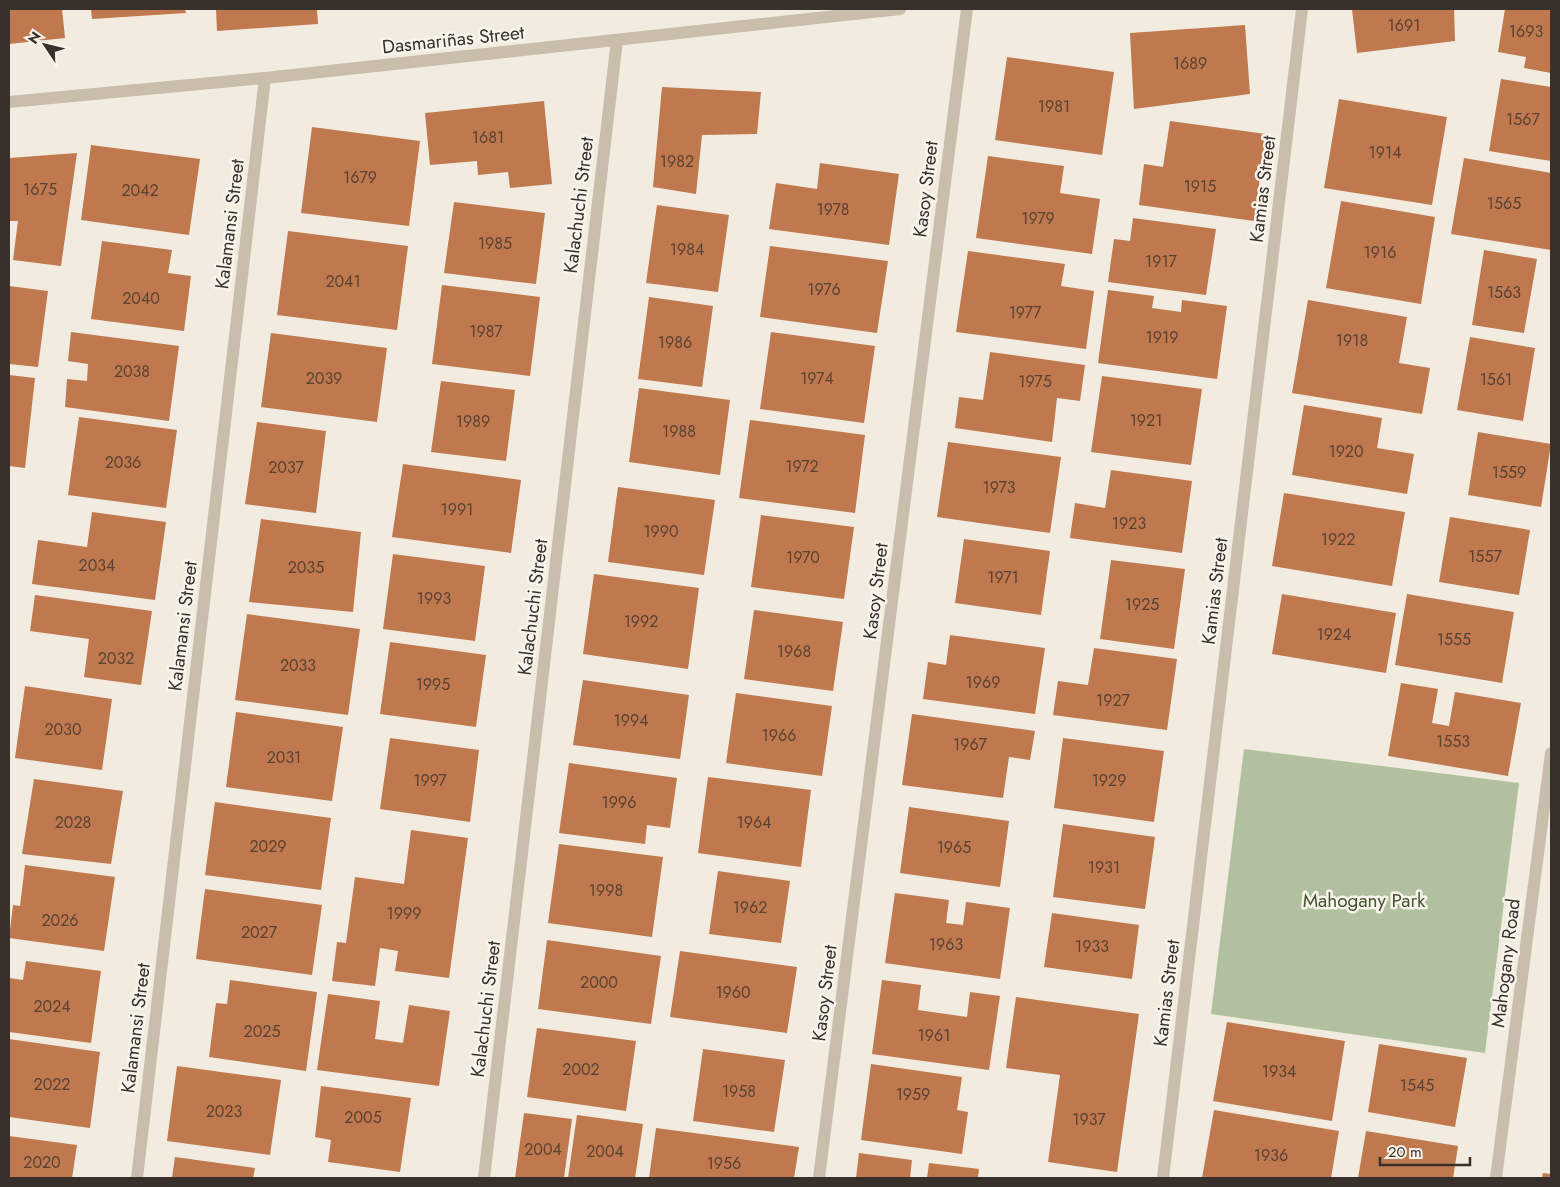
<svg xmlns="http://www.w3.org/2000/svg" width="1560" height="1187" viewBox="0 0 1560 1187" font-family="Jost,sans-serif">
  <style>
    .green { fill: #b1c09f }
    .building { fill: #c0784e }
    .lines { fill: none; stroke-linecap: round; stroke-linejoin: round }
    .street { stroke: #c9bdab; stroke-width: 12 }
    .labels { text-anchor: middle; stroke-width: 5; stroke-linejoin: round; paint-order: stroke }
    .number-label { font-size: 16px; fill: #5a4233 }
    .street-label { font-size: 19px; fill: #38302a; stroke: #f9f4eb }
    .park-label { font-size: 19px; fill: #42552f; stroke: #f9f4eb }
  </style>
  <rect width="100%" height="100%" fill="#f2ebdf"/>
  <path class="green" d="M1244 749 1519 783 1485 1053 1211 1014Z"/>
  <g class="building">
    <path d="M9 9H62L65 38 9 44Z"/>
    <path d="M91 9H185L186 13 92 19Z"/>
    <path d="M216 9H317L318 24 217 31Z"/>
    <path d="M1352 9H1454L1455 41 1357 53Z"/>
    <path d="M1505 9H1551V73L1524 68 1526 57 1498 52Z"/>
    <path d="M1245 25 1250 94 1134 109 1130 33Z"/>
    <path d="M1007 57 1114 72 1102 155 995 140Z"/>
    <path d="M1501 79 1551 87V161L1489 151Z"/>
    <path d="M662 87 761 92 757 134 702 135 696 194 653 187Z"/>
    <path d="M1339 99 1447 117 1432 205 1324 188Z"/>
    <path d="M544 101 552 184 510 188 508 172 478 175 477 161 430 165 425 113Z"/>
    <path d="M1170 121 1266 134 1254 221 1139 205 1144 164 1163 167Z"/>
    <path d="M312 127 420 141 409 226 301 213Z"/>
    <path d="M91 145 200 159 189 235 81 220Z"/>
    <path d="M77 153 61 266 13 260 18 221H9V158Z"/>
    <path d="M988 156 1064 166 1060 193 1100 199 1092 254 976 238Z"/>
    <path d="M1464 158 1551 173V250L1451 234Z"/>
    <path d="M820 163 899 174 889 245 769 229 776 183 817 189Z"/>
    <path d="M1341 201 1435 217 1421 304 1326 288Z"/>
    <path d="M454 202 545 213 536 284 444 273Z"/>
    <path d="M657 205 729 215 718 292 646 283Z"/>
    <path d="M1133 218 1216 229 1206 295 1108 282 1114 239 1130 241Z"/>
    <path d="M288 231 408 246 397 330 277 315Z"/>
    <path d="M102 241 172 250 168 273 191 276 184 331 91 319Z"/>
    <path d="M770 246 888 261 877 333 760 317Z"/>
    <path d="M1484 250 1537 259 1524 333 1472 325Z"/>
    <path d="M968 251 1065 264 1061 286 1094 291 1086 349 956 332Z"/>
    <path d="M442 285 540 297 530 376 432 364Z"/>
    <path d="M9 286 48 291 38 367 9 364Z"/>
    <path d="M1108 290 1154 296 1152 308 1181 312 1182 300 1227 306 1217 379 1098 363Z"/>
    <path d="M649 297 713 306 702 387 638 379Z"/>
    <path d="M1308 300 1407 317 1399 363 1430 368 1422 414 1292 393Z"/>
    <path d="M71 332 179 346 169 421 65 407 67 379 87 381 88 364 68 361Z"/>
    <path d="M771 332 875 346 864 423 760 409Z"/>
    <path d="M271 333 387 348 377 422 261 407Z"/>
    <path d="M1470 337 1535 348 1523 421 1457 410Z"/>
    <path d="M990 352 1085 365 1080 401 1057 398 1052 442 955 428 959 397 983 400Z"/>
    <path d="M9 375 35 378 25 468 9 466Z"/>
    <path d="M1102 376 1202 389 1191 465 1091 452Z"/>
    <path d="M441 381 515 390 506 461 431 452Z"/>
    <path d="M639 388 730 400 720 475 629 462Z"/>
    <path d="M1304 405 1382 418 1377 448 1414 454 1407 494 1292 475Z"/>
    <path d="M79 417 177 430 166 508 68 495Z"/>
    <path d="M750 420 865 435 855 513 739 498Z"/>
    <path d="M257 422 326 431 316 513 245 504Z"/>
    <path d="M1478 432 1551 444 1541 507 1468 495Z"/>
    <path d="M948 442 1061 457 1050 533 937 517Z"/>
    <path d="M403 464 521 480 511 553 392 537Z"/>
    <path d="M1111 470 1192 481 1182 553 1070 538 1075 503 1105 508Z"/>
    <path d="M618 487 715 500 704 575 608 562Z"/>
    <path d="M1284 493 1405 512 1392 586 1272 566Z"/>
    <path d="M92 512 166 522 155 600 32 584 38 540 87 547Z"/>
    <path d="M761 515 854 527 844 599 751 587Z"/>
    <path d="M1450 517 1530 530 1519 595 1439 582Z"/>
    <path d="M261 519 361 532 353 612 249 602Z"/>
    <path d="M964 539 1050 551 1041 615 955 603Z"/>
    <path d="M393 554 485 566 475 641 383 629Z"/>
    <path d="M1111 560 1185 569 1174 649 1100 639Z"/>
    <path d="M594 574 699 588 688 669 583 654Z"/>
    <path d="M1282 594 1396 613 1386 673 1272 654Z"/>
    <path d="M1407 594 1514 612 1502 683 1395 665Z"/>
    <path d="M35 595 152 611 141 685 84 677 89 639 30 631Z"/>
    <path d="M754 610 843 622 833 691 744 679Z"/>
    <path d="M247 614 360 629 348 715 235 700Z"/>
    <path d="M950 635 1045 648 1035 714 923 699 928 662 946 665Z"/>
    <path d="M390 642 486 655 476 727 380 714Z"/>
    <path d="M1094 648 1177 659 1167 730 1053 715 1058 681 1088 685Z"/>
    <path d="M583 680 689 695 680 759 573 745Z"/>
    <path d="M1401 683 1438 689 1432 723 1449 726 1455 692 1521 703 1508 776 1388 756Z"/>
    <path d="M25 686 112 699 102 770 15 758Z"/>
    <path d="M736 693 832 706 822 776 726 763Z"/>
    <path d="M236 712 343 727 332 801 226 787Z"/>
    <path d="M912 714 1035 731 1030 760 1009 757 1003 798 902 785Z"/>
    <path d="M390 738 479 750 470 822 380 809Z"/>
    <path d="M1063 738 1164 751 1154 822 1054 808Z"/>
    <path d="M569 763 677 778 670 828 647 825 645 844 559 833Z"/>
    <path d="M708 777 811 790 801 867 698 853Z"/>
    <path d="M34 779 123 791 111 864 22 854Z"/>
    <path d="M215 802 331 818 321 890 205 875Z"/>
    <path d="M909 807 1009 821 1000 887 900 873Z"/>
    <path d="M1063 824 1155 837 1145 909 1053 897Z"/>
    <path d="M411 830 468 838 449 978 395 971 398 951 380 948 375 986 332 981 337 942 346 943 355 877 404 884Z"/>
    <path d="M559 844 663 857 652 937 548 923Z"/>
    <path d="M25 865 115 877 104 951 9 938 13 905 20 906Z"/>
    <path d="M718 871 790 881 781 943 709 934Z"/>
    <path d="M205 889 322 905 312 975 196 959Z"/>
    <path d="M895 893 949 900 946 923 963 925 966 902 1010 908 1000 979 885 963Z"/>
    <path d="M1052 913 1139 925 1132 979 1044 967Z"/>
    <path d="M547 940 661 956 651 1024 538 1009Z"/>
    <path d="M680 951 797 967 787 1033 670 1017Z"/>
    <path d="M26 961 101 971 91 1043 9 1032V978L23 980Z"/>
    <path d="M230 980 317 992 306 1071 209 1057 216 1003 227 1004Z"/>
    <path d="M882 980 921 985 918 1010 967 1017 970 992 1000 996 989 1070 872 1054Z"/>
    <path d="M328 994 380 1001 375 1039 403 1043 409 1005 450 1011 439 1086 317 1070Z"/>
    <path d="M1016 997 1139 1014 1117 1172 1048 1162 1060 1075 1006 1068Z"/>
    <path d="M1227 1022 1345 1041 1332 1121 1213 1101Z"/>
    <path d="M537 1028 636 1041 626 1111 527 1097Z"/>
    <path d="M9 1039 100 1052 90 1128 9 1117Z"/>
    <path d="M1379 1044 1467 1058 1455 1127 1368 1112Z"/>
    <path d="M703 1049 785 1060 774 1132 693 1121Z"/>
    <path d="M871 1064 962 1077 957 1110 968 1112 962 1154 861 1140Z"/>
    <path d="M177 1066 281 1080 270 1155 167 1141Z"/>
    <path d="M321 1086 411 1098 400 1172 328 1162 331 1140 315 1137Z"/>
    <path d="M1214 1110 1339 1131 1331 1178H1202Z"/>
    <path d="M524 1113 572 1119 564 1178H515Z"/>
    <path d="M577 1115 643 1124 635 1178H568Z"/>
    <path d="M656 1128 799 1147 794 1178H649Z"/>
    <path d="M1366 1131 1458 1146 1453 1178H1358Z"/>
    <path d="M9 1136 77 1145 72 1178H9Z"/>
    <path d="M859 1153 912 1160 910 1178H856Z"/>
    <path d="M175 1157 255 1168 253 1178H172Z"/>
    <path d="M929 1163 979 1169 978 1178H927Z"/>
    <path d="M1543 1173 1551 1174V1178H1542Z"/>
  </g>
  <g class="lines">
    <g class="street">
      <path d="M9 102 265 78 900 9"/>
      <path d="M137 1178 265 78"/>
      <path d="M484 1178 617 40"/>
      <path d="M819 1178 967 9"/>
      <path d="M1163 1178 1302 9"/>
      <path d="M1496 1178 1551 753"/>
    </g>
  </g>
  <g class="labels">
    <g class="number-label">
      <text x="1404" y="31">1691</text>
      <text x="1526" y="37">1693</text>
      <text x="1190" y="69">1689</text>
      <text x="1054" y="112">1981</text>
      <text x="1523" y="125">1567</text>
      <text x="488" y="143">1681</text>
      <text x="1385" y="158">1914</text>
      <text x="677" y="167">1982</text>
      <text x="360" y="183">1679</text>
      <text x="1200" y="192">1915</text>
      <text x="40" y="195">1675</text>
      <text x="140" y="196">2042</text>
      <text x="1504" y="209">1565</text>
      <text x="833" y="215">1978</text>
      <text x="1038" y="224">1979</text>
      <text x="495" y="249">1985</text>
      <text x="687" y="255">1984</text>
      <text x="1380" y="258">1916</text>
      <text x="1161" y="267">1917</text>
      <text x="343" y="287">2041</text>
      <text x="824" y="295">1976</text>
      <text x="1504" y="298">1563</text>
      <text x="141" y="304">2040</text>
      <text x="1025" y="318">1977</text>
      <text x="486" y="337">1987</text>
      <text x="1162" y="343">1919</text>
      <text x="1352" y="346">1918</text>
      <text x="675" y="348">1986</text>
      <text x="132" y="377">2038</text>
      <text x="324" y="384">2039</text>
      <text x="817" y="384">1974</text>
      <text x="1496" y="385">1561</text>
      <text x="1035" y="387">1975</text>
      <text x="1146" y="426">1921</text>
      <text x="473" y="427">1989</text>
      <text x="679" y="437">1988</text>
      <text x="1346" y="457">1920</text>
      <text x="123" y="468">2036</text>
      <text x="802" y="472">1972</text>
      <text x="286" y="473">2037</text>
      <text x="1509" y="478">1559</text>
      <text x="999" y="493">1973</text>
      <text x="457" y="515">1991</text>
      <text x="1129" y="529">1923</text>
      <text x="661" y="537">1990</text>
      <text x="1338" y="545">1922</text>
      <text x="1485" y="562">1557</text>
      <text x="803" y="563">1970</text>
      <text x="97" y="571">2034</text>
      <text x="306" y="573">2035</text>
      <text x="1003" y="583">1971</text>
      <text x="434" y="604">1993</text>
      <text x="1142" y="610">1925</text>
      <text x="641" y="627">1992</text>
      <text x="1334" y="640">1924</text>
      <text x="1454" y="645">1555</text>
      <text x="794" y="657">1968</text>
      <text x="116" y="664">2032</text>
      <text x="298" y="671">2033</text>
      <text x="983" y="688">1969</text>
      <text x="433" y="690">1995</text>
      <text x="1113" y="706">1927</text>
      <text x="631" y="726">1994</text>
      <text x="63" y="735">2030</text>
      <text x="779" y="741">1966</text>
      <text x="1453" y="747">1553</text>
      <text x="970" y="750">1967</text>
      <text x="284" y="763">2031</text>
      <text x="430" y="786">1997</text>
      <text x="1109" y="786">1929</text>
      <text x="619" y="808">1996</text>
      <text x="73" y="828">2028</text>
      <text x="754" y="828">1964</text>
      <text x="268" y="852">2029</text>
      <text x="954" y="853">1965</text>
      <text x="1104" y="873">1931</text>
      <text x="606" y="896">1998</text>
      <text x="750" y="913">1962</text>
      <text x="404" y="919">1999</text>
      <text x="60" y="926">2026</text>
      <text x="259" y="938">2027</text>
      <text x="946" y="950">1963</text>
      <text x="1092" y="952">1933</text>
      <text x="599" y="988">2000</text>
      <text x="733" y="998">1960</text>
      <text x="52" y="1012">2024</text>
      <text x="262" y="1037">2025</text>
      <text x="934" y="1041">1961</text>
      <text x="581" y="1075">2002</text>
      <text x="1279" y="1077">1934</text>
      <text x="52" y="1090">2022</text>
      <text x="1417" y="1091">1545</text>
      <text x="739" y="1097">1958</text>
      <text x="913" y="1100">1959</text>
      <text x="224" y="1117">2023</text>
      <text x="363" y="1123">2005</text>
      <text x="1089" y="1125">1937</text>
      <text x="543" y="1155">2004</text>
      <text x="605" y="1157">2004</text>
      <text x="1271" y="1161">1936</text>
      <text x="42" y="1168">2020</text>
      <text x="724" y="1169">1956</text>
    </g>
    <g class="street-label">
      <text transform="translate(453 39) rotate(-6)" y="7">Dasmariñas Street</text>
      <text transform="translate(925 189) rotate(-83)" y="7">Kasoy Street</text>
      <text transform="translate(1262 189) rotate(-83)" y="7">Kamias Street</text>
      <text transform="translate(578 205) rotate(-83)" y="7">Kalachuchi Street</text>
      <text transform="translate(229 224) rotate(-83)" y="7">Kalamansi Street</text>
      <text transform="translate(875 591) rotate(-83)" y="7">Kasoy Street</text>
      <text transform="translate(1214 591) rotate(-83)" y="7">Kamias Street</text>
      <text transform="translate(532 607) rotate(-83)" y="7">Kalachuchi Street</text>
      <text transform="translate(182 626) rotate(-83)" y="7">Kalamansi Street</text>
      <text transform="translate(1505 963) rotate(-83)" y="7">Mahogany Road</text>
      <text transform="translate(824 993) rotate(-83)" y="7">Kasoy Street</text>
      <text transform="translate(1166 993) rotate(-83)" y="7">Kamias Street</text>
      <text transform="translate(485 1009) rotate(-83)" y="7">Kalachuchi Street</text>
      <text transform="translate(135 1028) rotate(-83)" y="7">Kalamansi Street</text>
    </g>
    <g class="park-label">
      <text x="1364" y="907">Mahogany Park</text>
    </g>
  </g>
  <rect width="1560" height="1187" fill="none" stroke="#38302a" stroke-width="20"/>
  <g transform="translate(45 45) rotate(305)" stroke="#f9f4eb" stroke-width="4" paint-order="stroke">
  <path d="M0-4L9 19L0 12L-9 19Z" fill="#38302a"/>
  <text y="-8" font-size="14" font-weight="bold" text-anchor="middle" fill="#38302a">N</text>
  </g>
  <path d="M1380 1157v8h90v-8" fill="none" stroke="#38302a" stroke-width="2.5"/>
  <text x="1388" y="1157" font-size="15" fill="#38302a" stroke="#f9f4eb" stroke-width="4" paint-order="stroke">20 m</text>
</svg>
